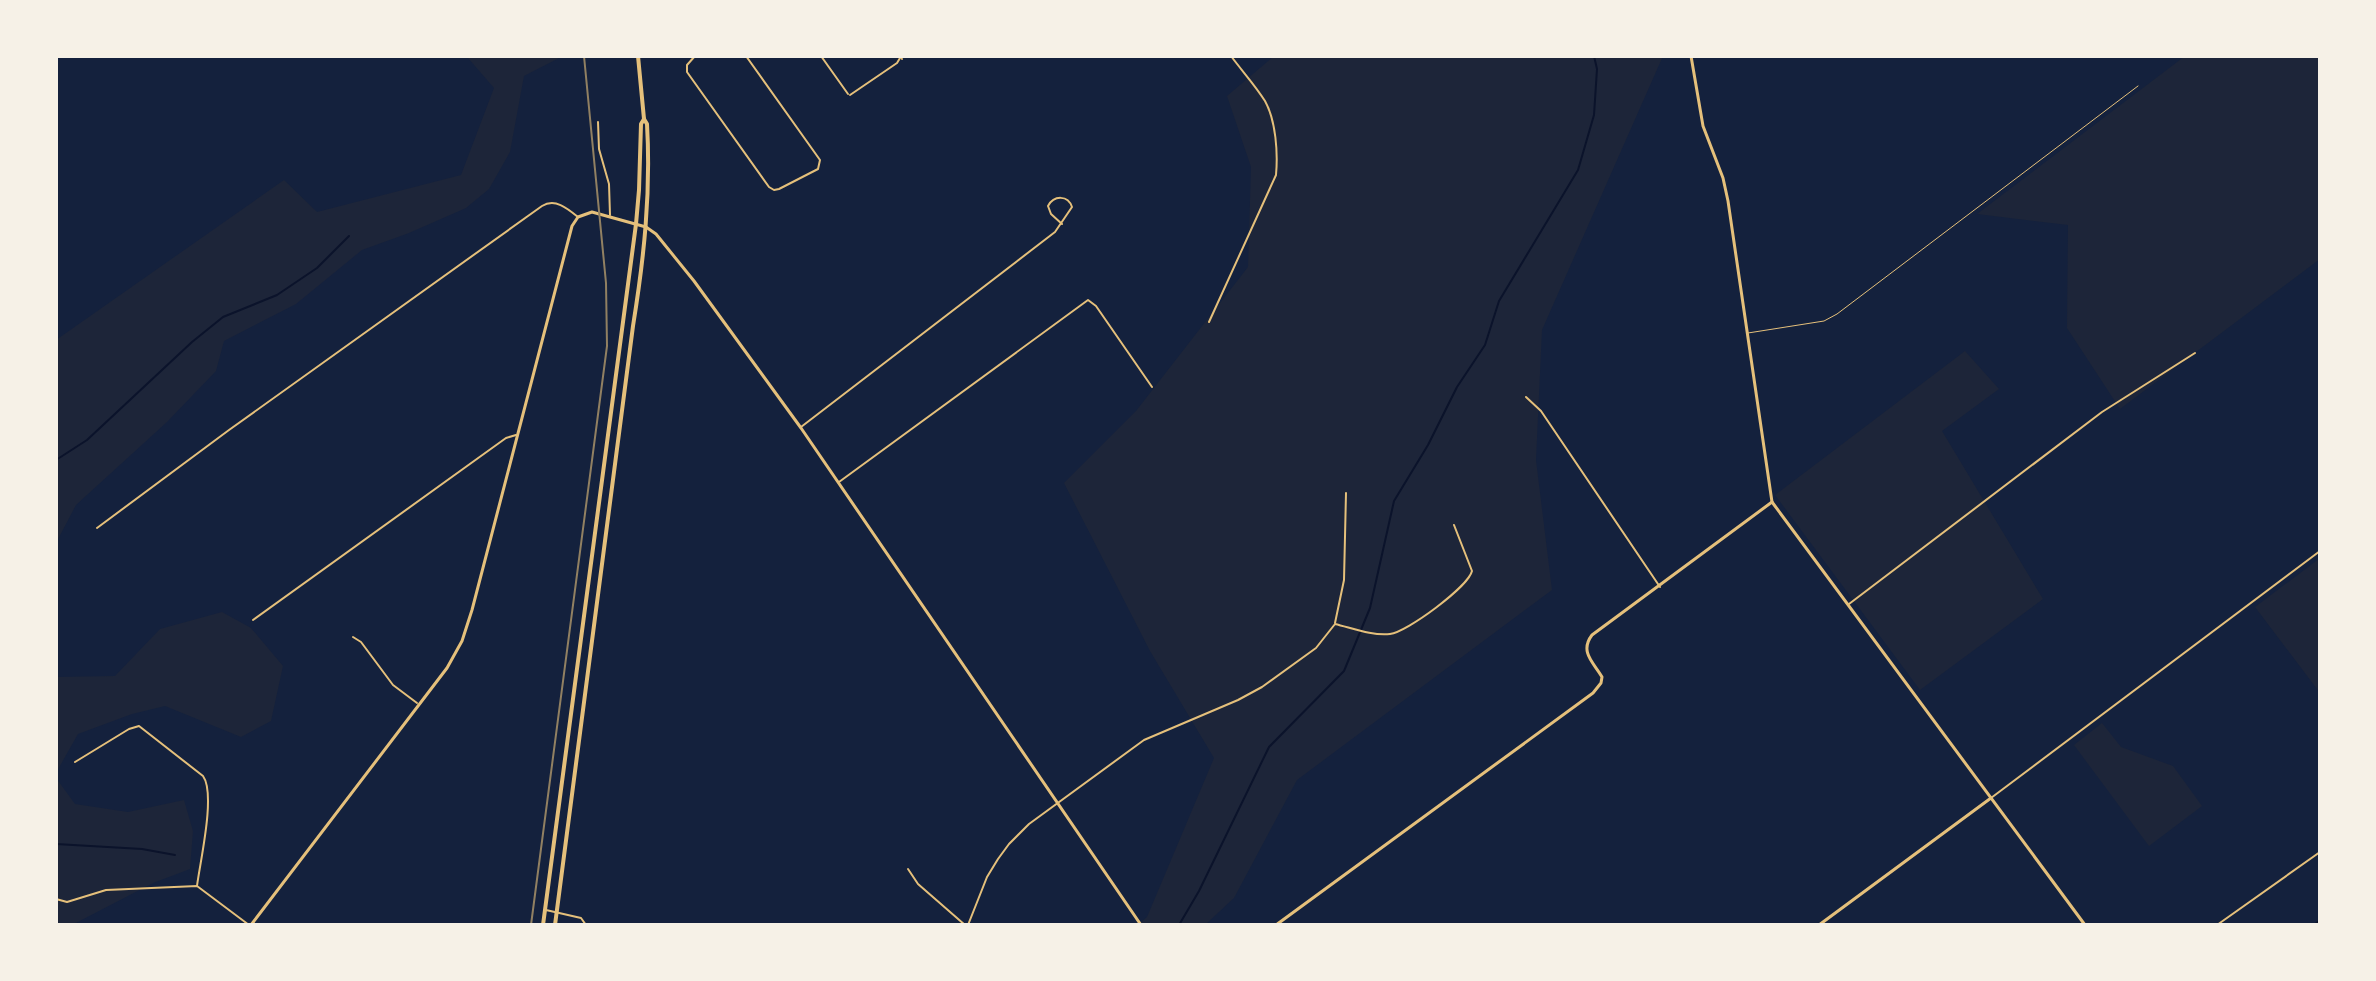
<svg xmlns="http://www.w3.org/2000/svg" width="2376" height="981" viewBox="0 0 2376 981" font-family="'IBM Plex Sans',sans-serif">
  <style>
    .green { fill: #1d2539 }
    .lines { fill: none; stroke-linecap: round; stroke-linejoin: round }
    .stream { stroke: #0b132b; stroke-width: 2 }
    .service { stroke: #e5c07b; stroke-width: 1 }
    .minor { stroke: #e5c07b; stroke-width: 2 }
    .tertiary { stroke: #e5c07b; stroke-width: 3 }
    .primary { stroke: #e5c07b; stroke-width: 4 }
    .rail { stroke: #918062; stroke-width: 2 }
  </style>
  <rect width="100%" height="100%" fill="#14213d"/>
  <g class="green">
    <path d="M472 56H563L524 76 510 152 489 189 466 208 409 233 362 250 296 304 224 341 216 371 167 422 76 505 56 543V340L284 180 317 212 461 175 494 88 468 58Z"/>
    <path d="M1274 56H1663L1542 330 1536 460 1552 590 1297 780 1234 898 1205 925H1138L1147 917 1214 758 1150 651 1064 483 1136 411 1248 267 1251 167 1227 96Z"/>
    <path d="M2185 56H2320V259L2120 409 2067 328 2068 225 1977 214Z"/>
    <path d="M1965 351 1999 389 1942 431 2043 599 1920 690 1775 495Z"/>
    <path d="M2320 558V693L2255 607Z"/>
    <path d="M222 612 251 628 283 666 271 721 241 737 165 706 132 714 78 734 56 773V677L115 676 160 629Z"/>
    <path d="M2102 723 2121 747 2173 766 2202 806 2149 846 2074 745Z"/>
    <path d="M56 778 75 804 128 812 184 800 193 831 190 869 153 883 72 925 56 923Z"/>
  </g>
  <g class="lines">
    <g class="stream">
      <path d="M56 460 87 440 192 342 223 317 277 295 317 268 349 236"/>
      <path d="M56 844 142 849 175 855"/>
      <path d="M1179 925 1199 891 1269 747 1344 671 1370 608 1394 501 1428 445 1457 387 1485 345 1499 301 1578 170 1594 115 1597 69 1594 56"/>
      <path d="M2314 925 2320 920"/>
    </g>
    <path class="service" d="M1748 333 1824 321 1837 314 2138 86"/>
    <g class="minor">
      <path d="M695 56 687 65V72L769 187 774 190 779 189 818 169 820 160 746 56"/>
      <path d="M821 56 848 94"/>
      <path d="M900 56 902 59"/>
      <path d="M850 95 897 63 900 58"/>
      <path d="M598 122 599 149 609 184 610 215"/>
      <path d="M1209 322 1276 175C1278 153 1276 121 1265 101 1255 85 1242 71 1231 56"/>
      <path d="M1526 397 1541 411 1660 587"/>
      <path d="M801 427 1055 232 1072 207C1068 195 1054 195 1048 206L1051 214 1062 224"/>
      <path d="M839 482 1088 300 1096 306 1152 387"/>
      <path d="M97 528 229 430 542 206C555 198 567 208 578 217"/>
      <path d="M1849 604 2102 412 2195 353"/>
      <path d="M253 620 506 438 516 435"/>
      <path d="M1335 623 1344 580 1346 493"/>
      <path d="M353 637 361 642 393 685 417 703"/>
      <path d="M75 762 129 729 139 726 203 776C216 794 200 862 197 886"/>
      <path d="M1991 798 2320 551"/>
      <path d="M908 869 918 884 965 925"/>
      <path d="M56 899 67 902 106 890 197 886 249 925"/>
      <path d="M546 910 581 918 586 925"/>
      <path d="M968 925 987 877 998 859 1009 844 1029 824 1144 740 1238 700 1262 687 1316 648 1335 624C1352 628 1372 636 1390 634 1407 632 1468 587 1472 571L1454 525"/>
      <path d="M2217 925 2320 852"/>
    </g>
    <g class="tertiary">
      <path d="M1691 56 1703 126 1723 178 1728 201 1772 502 2085 925"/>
      <path d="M251 925 447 668 462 641 472 610 572 226 578 217 592 212 646 227 656 234 694 281 801 428 1141 925"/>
      <path d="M1276 925 1593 693 1601 683 1602 677C1594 663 1579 652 1592 635L1772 502"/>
      <path d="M1819 925 1991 798"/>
    </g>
    <g class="primary">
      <path d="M543 925 636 224 639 190 641 124 644 119"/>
      <path d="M555 925 633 326C644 258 651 193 647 124L644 119 638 56"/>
    </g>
    <path class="rail" d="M531 925 607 346 606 283 584 56"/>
  </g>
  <rect width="2376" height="981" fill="none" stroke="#f6f1e7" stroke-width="116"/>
</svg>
